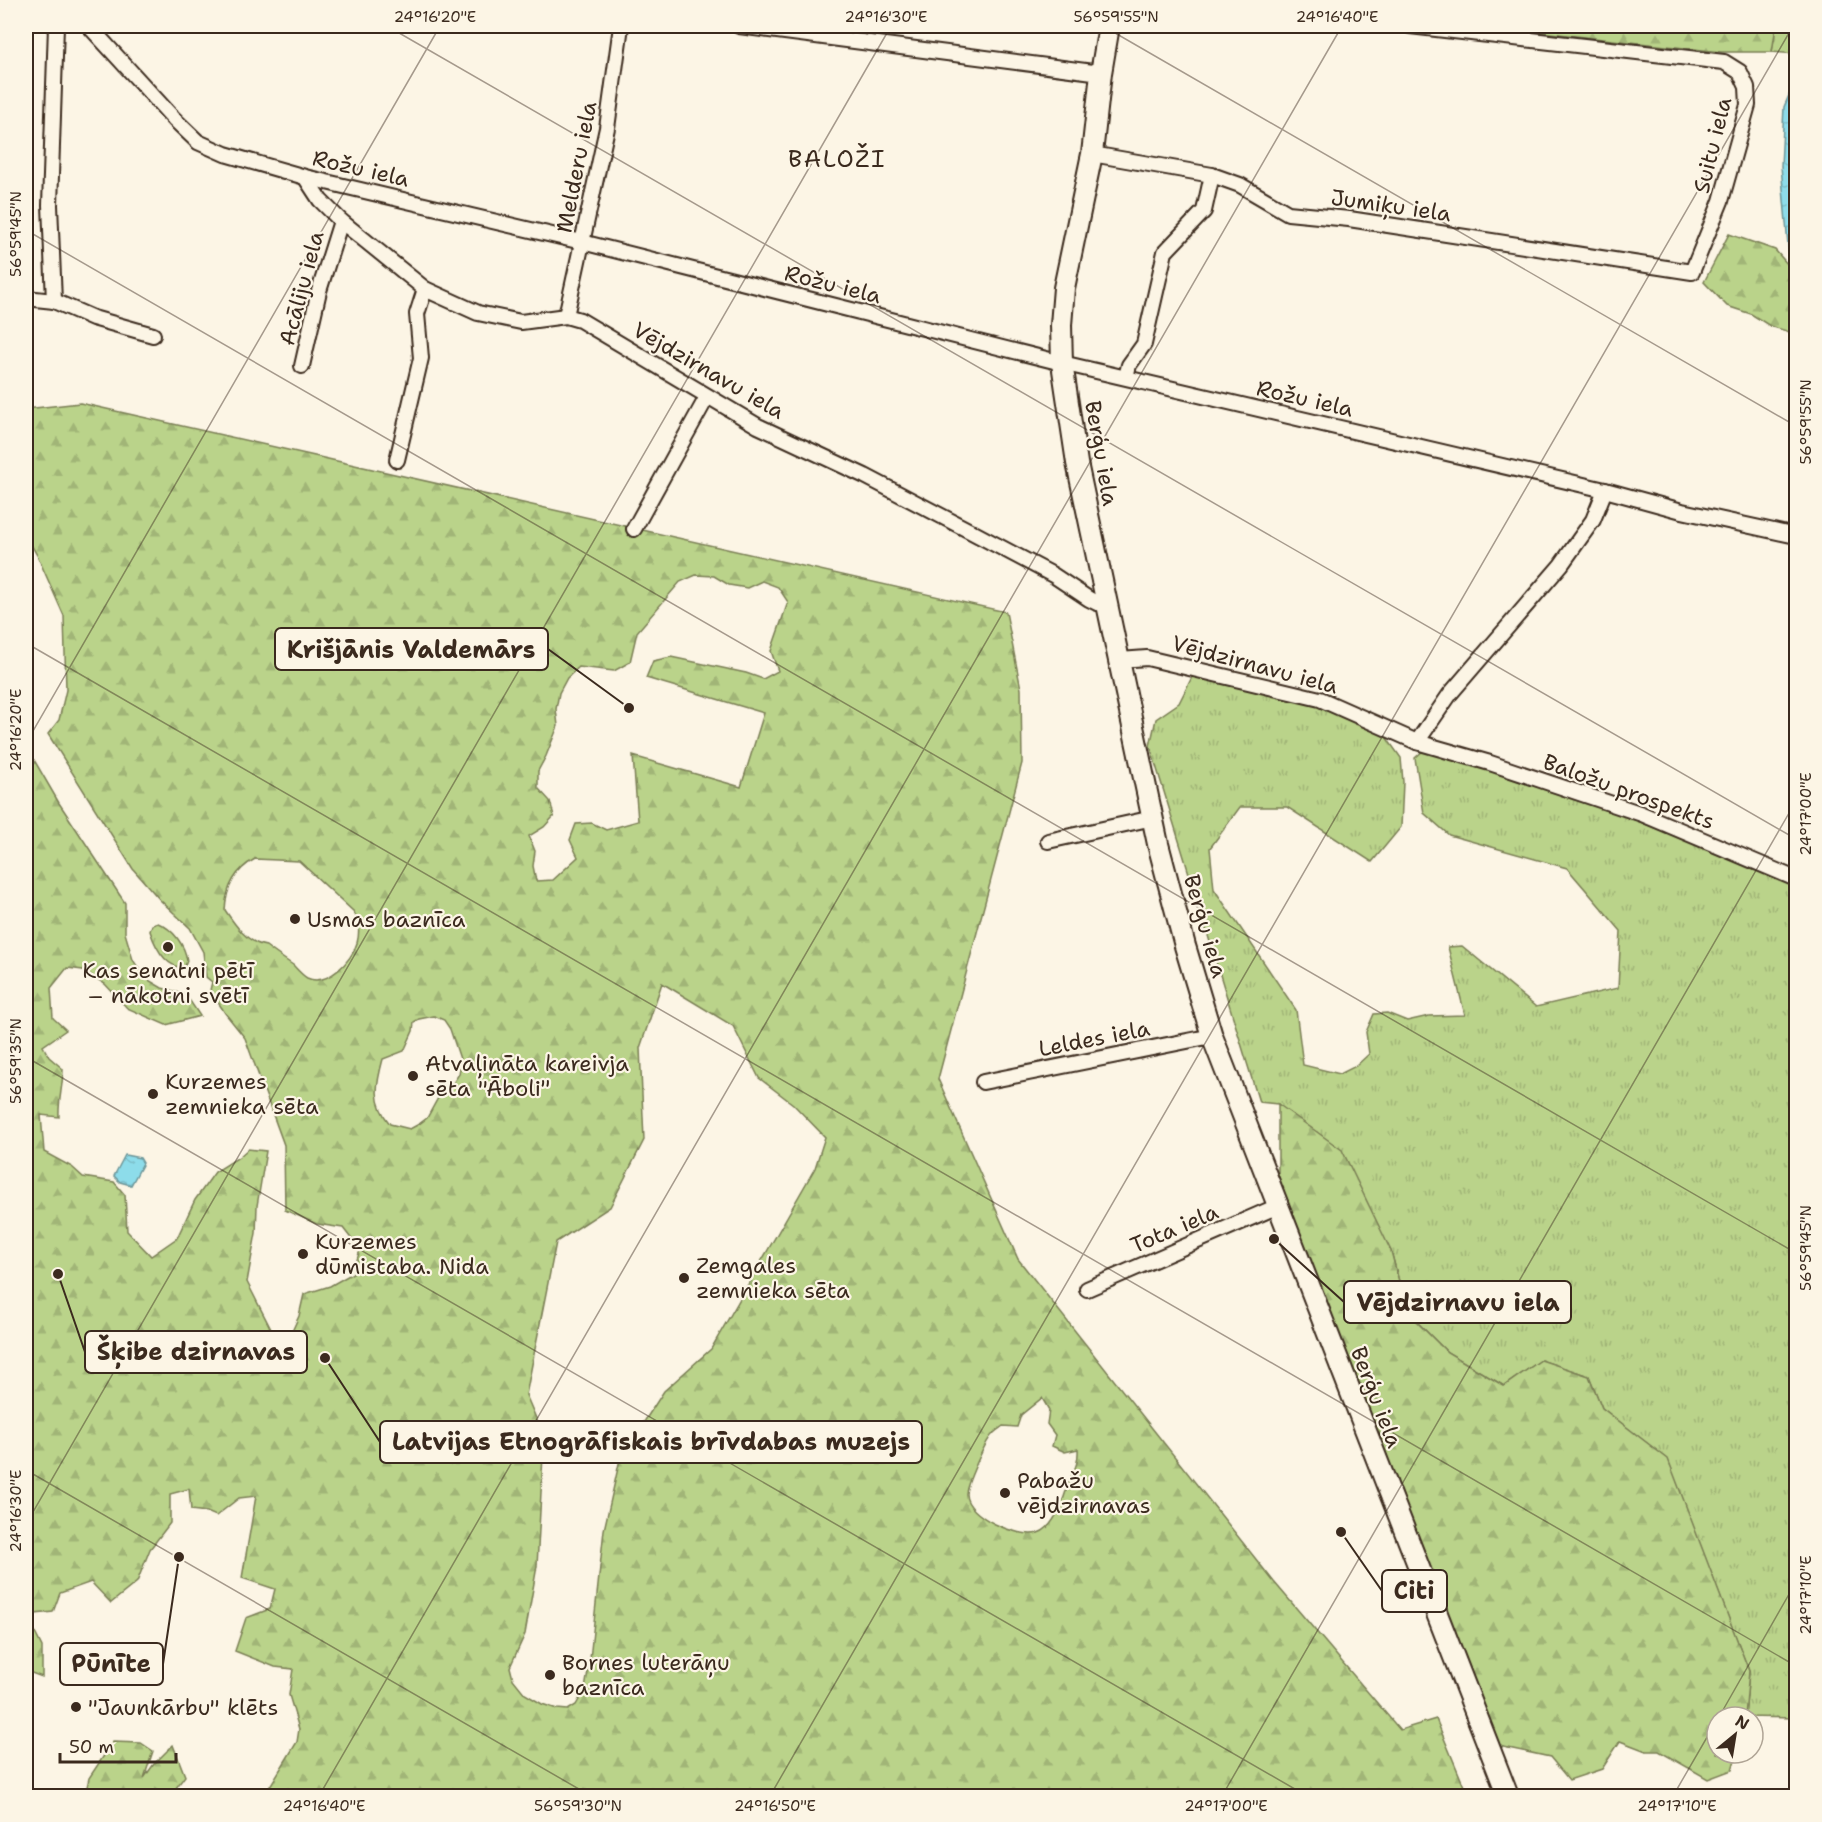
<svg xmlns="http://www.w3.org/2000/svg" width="1822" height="1822" viewBox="0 0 1822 1822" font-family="'Shantell Sans',sans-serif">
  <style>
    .grass { fill: url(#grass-tufts); stroke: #7a7e54; stroke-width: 1.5 }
    .forest { fill: url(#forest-firs); stroke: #7a7e54; stroke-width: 1.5; fill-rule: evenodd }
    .water { fill: url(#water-ripples); stroke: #6c9598; stroke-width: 1.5 }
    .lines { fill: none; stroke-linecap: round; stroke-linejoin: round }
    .minor-casing { stroke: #3b2a1e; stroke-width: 18 }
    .secondary-casing { stroke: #3b2a1e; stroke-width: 24 }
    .minor { stroke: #fcf5e5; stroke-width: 14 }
    .secondary { stroke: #fcf5e5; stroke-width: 20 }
    .ticks { fill: none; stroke: #3b2a1e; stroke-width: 1.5; stroke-opacity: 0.45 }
    .poi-dot { fill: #3b2a1e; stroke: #fcf5e5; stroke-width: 2 }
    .labels { text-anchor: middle; stroke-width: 4.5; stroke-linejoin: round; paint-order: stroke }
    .street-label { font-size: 22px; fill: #3b2a1e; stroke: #fcf5e5 }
    .poi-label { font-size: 22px; fill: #3b2a1e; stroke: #fcf5e5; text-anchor: start }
    .neighbourhood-label { font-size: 24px; letter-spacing: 1.5px; fill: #3b2a1e; stroke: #fcf5e5 }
    .leader { fill: none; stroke: #3b2a1e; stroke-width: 2 }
    .callout-dot { fill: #3b2a1e; stroke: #fcf5e5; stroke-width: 2 }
    .callout { fill: #fcf5e5; stroke: #3b2a1e; stroke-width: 2 }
    .callout-label { font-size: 24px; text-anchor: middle; font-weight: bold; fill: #3b2a1e }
    .neatline { fill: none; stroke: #3b2a1e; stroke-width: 2 }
    .ticks-label { font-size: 15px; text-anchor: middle; fill: #3b2a1e }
  </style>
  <defs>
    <pattern id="grass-tufts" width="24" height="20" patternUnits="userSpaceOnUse" patternTransform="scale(1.5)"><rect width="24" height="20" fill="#bad38a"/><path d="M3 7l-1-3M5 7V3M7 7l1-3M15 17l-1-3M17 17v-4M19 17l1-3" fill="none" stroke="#a1b577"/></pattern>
    <pattern id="forest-firs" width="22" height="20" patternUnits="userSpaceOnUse" patternTransform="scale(1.5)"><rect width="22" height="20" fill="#bad38a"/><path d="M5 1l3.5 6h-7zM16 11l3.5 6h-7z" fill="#a1b577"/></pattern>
    <pattern id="water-ripples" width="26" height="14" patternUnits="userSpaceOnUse" patternTransform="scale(1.5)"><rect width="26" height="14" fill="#8ddcea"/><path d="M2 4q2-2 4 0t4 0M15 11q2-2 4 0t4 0" fill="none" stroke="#7bbdc8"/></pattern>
  </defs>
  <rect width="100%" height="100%" fill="#fcf5e5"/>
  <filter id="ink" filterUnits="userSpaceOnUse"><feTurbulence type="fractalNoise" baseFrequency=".0167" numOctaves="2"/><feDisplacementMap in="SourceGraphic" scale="12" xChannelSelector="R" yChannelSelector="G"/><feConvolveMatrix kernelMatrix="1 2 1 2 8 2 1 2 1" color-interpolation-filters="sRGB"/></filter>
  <g filter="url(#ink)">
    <g class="grass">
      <path d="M1776 26H1796V54L1772 52Z"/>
      <path d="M1193 675 1341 712 1384 734 1401 758 1403 782 1401 827 1372 862 1287 807H1240L1210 848 1214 889 1296 1010 1303 1065 1340 1074 1356 1066 1369 1054 1366 1032 1374 1014 1387 1013 1407 1021 1429 1016 1465 1015 1448 947 1462 946 1536 1007 1618 988 1621 931 1567 868 1449 835 1424 813 1415 758 1424 750 1548 786 1796 883V1718L1745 1717 1749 1671 1667 1459 1602 1408 1589 1376 1541 1360 1504 1386 1447 1352 1407 1312 1391 1251 1278 1104 1259 1102 1150 746 1156 719 1179 703Z"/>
      <path d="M158 923C173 929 185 945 187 961L184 968C165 967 155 946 150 931L152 925Z"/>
    </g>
    <g class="forest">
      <path d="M1486 26H1776L1772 52H1721Z"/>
      <path d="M1729 234 1775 250 1796 274V334L1770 326 1751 314 1727 306 1704 282Z"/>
      <path d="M80 403 1006 612 1021 689 1022 763 938 1079 1018 1259 1274 1582 1400 1730 1436 1719 1468 1796H264L297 1742 299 1729 289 1695 293 1669 275 1667 235 1651 246 1618 270 1609 275 1589 242 1578 256 1496 239 1498 216 1516 207 1512 191 1510 189 1489 170 1494V1523L150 1549 137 1582 111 1603 91 1582 60 1593 53 1612 26 1615 42 1647V1677L26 1671V746L59 803 125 903V933L133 960 145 978 162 988 181 993 190 1001 200 1016 166 1025 127 1008 105 984 83 970 67 968 51 988 53 1018 66 1030 43 1046 49 1057 63 1069C63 1086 58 1101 59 1117L41 1115 44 1152 72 1167 83 1177 114 1182 125 1195 127 1231 151 1256 177 1238 195 1200 215 1172 239 1157 248 1149 266 1151 257 1206 256 1233 247 1282 275 1337 289 1338 299 1316 304 1294 330 1286 353 1273 360 1250 343 1228 317 1224 285 1210 284 1145 245 1038 225 1013 210 990 212 982 206 977 203 952 190 928 160 900 133 869 48 734 59 720 66 690 64 616 37 555 26 536V409ZM696 575 714 576 729 585 747 588 762 581 778 587 788 602 771 651 778 671 763 679 746 673 671 657 653 661 646 678 764 713 741 787 633 756 638 821 606 830 592 823 576 824 570 840 578 857 553 880 536 881 533 866 535 851 529 836 544 827 554 816 550 801 538 788V771L546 756 558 726 556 709 559 693 567 678 579 667 614 671 630 662 637 632 680 582ZM255 859 299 861 354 912C359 922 360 932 357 943 352 961 327 987 307 978 302 975 297 969 293 965 284 959 275 953 266 946 247 943 235 925 225 910 226 888 235 870 255 859ZM662 983 733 1026 759 1078 793 1104 825 1137 815 1168 711 1349 664 1391 620 1459 604 1530 590 1659 585 1689 576 1705 568 1710 557 1709 542 1704 525 1694 513 1679 510 1667 525 1634 537 1566 544 1437 526 1395 556 1242 610 1207 644 1140 640 1048ZM434 1016 444 1020 450 1029 461 1062 459 1074 453 1083 438 1098 427 1118 419 1124 410 1129 390 1124C372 1102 376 1085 383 1059L404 1051 413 1031 414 1022 419 1019ZM1042 1398 1049 1410 1047 1424 1055 1435 1052 1446 1065 1452 1078 1449C1079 1466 1072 1472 1067 1488 1063 1501 1053 1529 1038 1533 1019 1539 966 1516 966 1494 966 1485 985 1442 992 1435 995 1431 999 1429 1003 1426L1017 1427 1021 1415Z"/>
      <path d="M1278 1104 1342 1150 1391 1251 1407 1312 1447 1352 1504 1386 1541 1360 1589 1376 1602 1408 1668 1459 1749 1671 1745 1717H1717V1753H1737L1732 1770 1708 1779 1659 1751H1646L1620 1741 1602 1769 1569 1780 1550 1757 1499 1746 1278 1181Z"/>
      <path d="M113 1742 141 1743 153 1751 144 1778 154 1764 173 1745 185 1776 170 1796H85L89 1778Z"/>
    </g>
    <g class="water">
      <path d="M1796 79V260L1789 256 1781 166 1784 107Z"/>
      <path d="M125 1155 140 1158 143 1163 131 1185 120 1182 114 1176Z"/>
    </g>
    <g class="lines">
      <defs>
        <g id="minor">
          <path d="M89 26 175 120 198 142 225 154 305 177 582 242 1062 363 1605 490 1682 511 1796 536"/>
          <path d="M739 26 1101 73"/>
          <path d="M1092 154 1212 175 1240 185 1288 213 1349 219 1692 272 1721 201 1748 105 1747 87 1740 72 1724 62 1410 26"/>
          <path d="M305 177 320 200 341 221 425 289 478 313 521 322 566 316 580 320 758 426 865 476 970 531 1053 575 1089 599 1097 603 1108 604"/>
          <path d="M26 298 54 301 93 318 153 335"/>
          <path d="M54 301 50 205 56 26"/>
          <path d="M566 316 607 128 621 26"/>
          <path d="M302 366 319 291 341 221"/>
          <path d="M1126 377 1129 365 1144 344 1165 252 1204 211 1212 175"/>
          <path d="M397 460 421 358 417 314 425 289"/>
          <path d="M634 529 707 397"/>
          <path d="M1120 660 1147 658 1320 699 1417 742 1490 763 1642 814 1796 879"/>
          <path d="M1417 742 1450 694 1561 565 1593 520 1605 490"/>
          <path d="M1048 841 1153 818"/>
          <path d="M983 1082 1212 1036"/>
          <path d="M1087 1289 1278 1206"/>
        </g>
        <path id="secondary" d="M1109 26 1101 73 1092 154 1064 288 1061 325 1062 363 1077 463 1158 844 1185 946 1212 1036 1508 1796"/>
      </defs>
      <use href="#minor" class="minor-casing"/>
      <use href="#secondary" class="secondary-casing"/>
      <use href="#minor" class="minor"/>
      <use href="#secondary" class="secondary"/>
    </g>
  </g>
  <path class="ticks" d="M387 26 1796 839M1103 26 1796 426M26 230 1796 1253M26 643 1796 1666M26 743 440 26M26 1057 1307 1796M26 1470 591 1796M26 1524 891 26M1719 1717 1796 1582M319 1796 1342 26M770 1796 1793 26M1222 1796 1796 801M1673 1796 1717 1720"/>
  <g class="poi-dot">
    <circle cx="295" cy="919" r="6"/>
    <circle cx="168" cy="947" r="6"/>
    <circle cx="413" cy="1076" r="6"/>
    <circle cx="153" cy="1094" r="6"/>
    <circle cx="303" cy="1254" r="6"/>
    <circle cx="684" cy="1278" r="6"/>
    <circle cx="1005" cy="1493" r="6"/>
    <circle cx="550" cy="1675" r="6"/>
    <circle cx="76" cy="1707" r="6"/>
  </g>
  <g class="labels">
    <g class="street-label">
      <text transform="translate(1712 145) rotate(-76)" y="8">Suitu iela</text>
      <text transform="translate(576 167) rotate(-79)" y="8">Melderu iela</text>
      <text transform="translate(361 168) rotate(13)" y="8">Rožu iela</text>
      <text transform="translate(1391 205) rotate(8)" y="8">Jumiķu iela</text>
      <text transform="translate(833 284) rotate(14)" y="8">Rožu iela</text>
      <text transform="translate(301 288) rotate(-75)" y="8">Acāliju iela</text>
      <text transform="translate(709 370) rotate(30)" y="8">Vējdzirnavu iela</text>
      <text transform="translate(1305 398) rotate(13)" y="8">Rožu iela</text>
      <text transform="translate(1102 453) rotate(80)" y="8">Berģu iela</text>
      <text transform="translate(1255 664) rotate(15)" y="8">Vējdzirnavu iela</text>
      <text transform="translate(1629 791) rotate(20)" y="8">Baložu prospekts</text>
      <text transform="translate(1206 926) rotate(74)" y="8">Berģu iela</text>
      <text transform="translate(1094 1038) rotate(-11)" y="8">Leldes iela</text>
      <text transform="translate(1174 1228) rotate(-23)" y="8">Tota iela</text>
      <text transform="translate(1377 1397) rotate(69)" y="8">Berģu iela</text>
    </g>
    <g class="poi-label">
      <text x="307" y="927">Usmas baznīca</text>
      <text x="168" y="978" text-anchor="middle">Kas senatni pētī<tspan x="168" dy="25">– nākotni svētī</tspan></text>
      <text x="425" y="1071">Atvaļināta kareivja<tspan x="425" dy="25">sēta "Āboli"</tspan></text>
      <text x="165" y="1089">Kurzemes<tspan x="165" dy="25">zemnieka sēta</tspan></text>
      <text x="315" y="1249">Kurzemes<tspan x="315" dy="25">dūmistaba. Nida</tspan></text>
      <text x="696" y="1273">Zemgales<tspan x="696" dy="25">zemnieka sēta</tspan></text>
      <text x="1017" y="1488">Pabažu<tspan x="1017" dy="25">vējdzirnavas</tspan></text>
      <text x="562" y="1670">Bornes luterāņu<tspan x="562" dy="25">baznīca</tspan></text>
      <text x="88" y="1715">"Jaunkārbu" klēts</text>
    </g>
    <g class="neighbourhood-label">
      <text x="837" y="167">BALOŽI</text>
    </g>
  </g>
  <path class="leader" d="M629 708L548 649M1274 1239L1344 1302M58 1274L85 1352M325 1358L380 1442M1341 1532L1382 1591M179 1557L163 1664"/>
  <g class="callout-dot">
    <circle cx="629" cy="708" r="6"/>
    <circle cx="1274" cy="1239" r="6"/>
    <circle cx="58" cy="1274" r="6"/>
    <circle cx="325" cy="1358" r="6"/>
    <circle cx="1341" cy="1532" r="6"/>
    <circle cx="179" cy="1557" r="6"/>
  </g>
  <g class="callout">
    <rect x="275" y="628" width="273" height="42" rx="6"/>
    <rect x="1344" y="1281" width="227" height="42" rx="6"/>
    <rect x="85" y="1331" width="222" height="42" rx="6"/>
    <rect x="380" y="1421" width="542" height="42" rx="6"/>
    <rect x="1382" y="1570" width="65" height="42" rx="6"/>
    <rect x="60" y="1643" width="103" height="42" rx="6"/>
  </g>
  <g class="callout-label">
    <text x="411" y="658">Krišjānis Valdemārs</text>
    <text x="1458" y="1311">Vējdzirnavu iela</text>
    <text x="196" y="1360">Šķibe dzirnavas</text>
    <text x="651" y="1450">Latvijas Etnogrāfiskais brīvdabas muzejs</text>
    <text x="1414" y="1599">Citi</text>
    <text x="111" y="1672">Pūnīte</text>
  </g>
  <rect width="1822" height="1822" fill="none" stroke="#fcf5e5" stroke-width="66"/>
  <g transform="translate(1735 1735) rotate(30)"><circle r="28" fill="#fcf5e5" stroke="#afa495" stroke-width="1.5"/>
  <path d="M0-4.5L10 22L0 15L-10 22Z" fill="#3b2a1e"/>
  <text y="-9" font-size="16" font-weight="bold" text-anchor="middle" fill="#3b2a1e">N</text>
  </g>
  <path d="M60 1753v9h116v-9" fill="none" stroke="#3b2a1e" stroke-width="3"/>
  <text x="69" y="1753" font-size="18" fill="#3b2a1e" stroke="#fcf5e5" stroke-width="4.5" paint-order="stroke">50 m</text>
  <rect x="33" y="33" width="1756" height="1756" class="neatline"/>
  <g class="ticks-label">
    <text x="435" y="22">24°16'20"E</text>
    <text x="886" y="22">24°16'30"E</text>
    <text x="1116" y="22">56°59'55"N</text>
    <text x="1337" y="22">24°16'40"E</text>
    <text transform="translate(16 234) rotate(-90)" y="5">56°59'45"N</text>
    <text transform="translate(1806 422) rotate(-90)" y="5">56°59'55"N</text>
    <text transform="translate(16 730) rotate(-90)" y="5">24°16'20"E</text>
    <text transform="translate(1806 814) rotate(-90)" y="5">24°17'00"E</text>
    <text transform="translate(16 1061) rotate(-90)" y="5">56°59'35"N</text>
    <text transform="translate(1806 1248) rotate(-90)" y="5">56°59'45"N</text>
    <text transform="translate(16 1511) rotate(-90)" y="5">24°16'30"E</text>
    <text transform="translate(1806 1595) rotate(-90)" y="5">24°17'10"E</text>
    <text x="324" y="1811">24°16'40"E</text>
    <text x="578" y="1811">56°59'30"N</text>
    <text x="775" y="1811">24°16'50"E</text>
    <text x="1226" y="1811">24°17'00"E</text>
    <text x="1677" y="1811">24°17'10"E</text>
  </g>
</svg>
